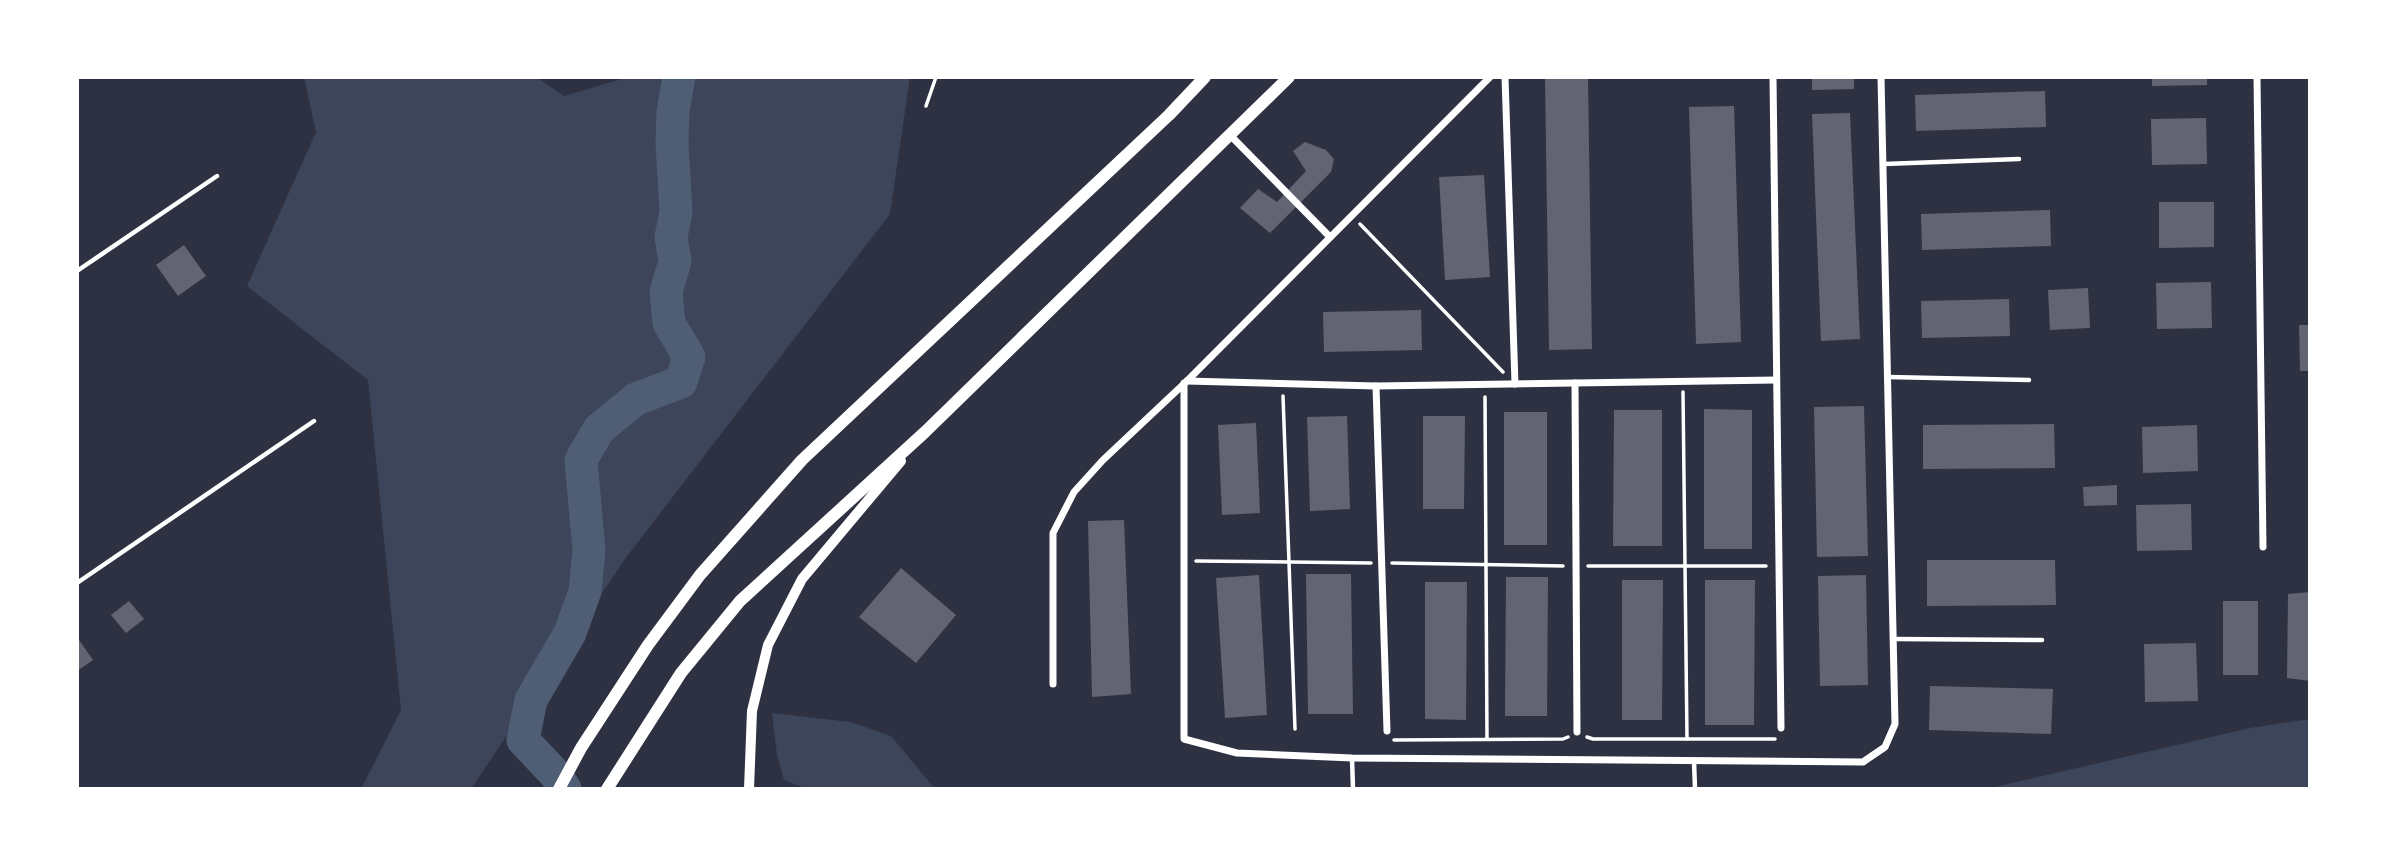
<svg xmlns="http://www.w3.org/2000/svg" width="2387" height="866" viewBox="0 0 2387 866" font-family="'Fira Sans Condensed',sans-serif">
  <style>
    .green { fill: #3c4559 }
    .lines { fill: none; stroke-linecap: round; stroke-linejoin: round }
    .river { stroke: #4f5d75; stroke-width: 33 }
    .building { fill: #626471 }
    .path { stroke: #fff; stroke-width: 3.5 }
    .service { stroke: #fff; stroke-width: 4.5 }
    .minor { stroke: #fff; stroke-width: 7 }
    .tertiary { stroke: #fff; stroke-width: 10 }
    .secondary { stroke: #fff; stroke-width: 12 }
  </style>
  <rect width="100%" height="100%" fill="#2d3142"/>
  <g class="green">
    <path d="M304 77H536L564 96 628 77H910L890 214 625 559 471 789H361L401 710 368 380 247 286 316 132Z"/>
    <path d="M772 713 851 722 891 736 935 789H802V787L784 780 777 755Z"/>
    <path d="M2310 719V789H1986L2250 728Z"/>
  </g>
  <g class="lines">
    <path class="river" d="M565 789 556 775 523 740 531 700 570 633 585 591 589 551 581 460 599 429 636 399 681 382 689 357 669 323 666 292 675 261 671 237 676 212 672 143 673 111 679 77"/>
  </g>
  <g class="building">
    <path d="M1545 77H1588L1592 349 1549 350Z"/>
    <path d="M1812 77H1854V89L1812 90Z"/>
    <path d="M2152 77H2207V85L2152 86Z"/>
    <path d="M2045 91 2046 127 1916 131 1915 95Z"/>
    <path d="M1734 106 1741 342 1696 344 1689 107Z"/>
    <path d="M1850 113 1860 339 1821 341 1812 114Z"/>
    <path d="M2206 118 2207 164 2152 165 2151 119Z"/>
    <path d="M1305 142 1326 150 1334 159 1331 172 1270 233 1240 208 1258 189 1277 202 1306 171 1293 151Z"/>
    <path d="M1484 175 1490 277 1445 280 1439 177Z"/>
    <path d="M2159 202H2214V247L2159 248Z"/>
    <path d="M2050 210 2051 246 1922 250 1921 214Z"/>
    <path d="M184 245 206 276 178 296 156 265Z"/>
    <path d="M2211 282 2212 328 2157 329 2156 283Z"/>
    <path d="M2088 288 2090 328 2050 330 2048 290Z"/>
    <path d="M2009 299 2010 336 1922 338 1921 301Z"/>
    <path d="M1421 310 1422 350 1324 352 1323 312Z"/>
    <path d="M2299 325H2310V371H2300Z"/>
    <path d="M1864 406 1868 556 1817 557 1814 407Z"/>
    <path d="M1704 409 1752 410V549H1704Z"/>
    <path d="M1614 410H1662V546H1613Z"/>
    <rect x="1504" y="412" width="43" height="133"/>
    <path d="M1347 416 1350 509 1310 511 1307 417Z"/>
    <path d="M1423 416H1465L1464 509H1423Z"/>
    <path d="M1256 423 1260 513 1222 515 1218 425Z"/>
    <path d="M2054 424 2055 468 1923 469V425Z"/>
    <path d="M2197 425 2198 471 2143 473 2142 427Z"/>
    <path d="M2117 485V505L2084 506 2083 487Z"/>
    <path d="M2191 504 2192 550 2137 551 2136 505Z"/>
    <path d="M1124 520 1131 694 1092 697 1088 521Z"/>
    <path d="M1927 560H2055L2056 605 1927 606Z"/>
    <path d="M901 568 956 615 916 663 859 617Z"/>
    <path d="M1306 574H1351L1353 714H1308Z"/>
    <path d="M1259 575 1267 715 1225 718 1216 578Z"/>
    <path d="M1866 575 1868 685 1820 686 1818 576Z"/>
    <path d="M1506 577H1548L1547 716H1505Z"/>
    <path d="M1622 580H1663L1662 720H1622Z"/>
    <path d="M1705 580H1755L1754 725H1705Z"/>
    <path d="M1425 582H1467L1466 720 1425 719Z"/>
    <path d="M2310 592V681L2287 678 2288 594Z"/>
    <path d="M129 601 144 619 126 633 111 615Z"/>
    <rect x="2223" y="601" width="35" height="74"/>
    <path d="M77 637 93 660 77 671Z"/>
    <path d="M2196 643 2198 701 2145 702 2144 644Z"/>
    <path d="M1930 686 2053 689 2051 734 1929 730Z"/>
  </g>
  <g class="lines">
    <g class="path">
      <path d="M926 106 936 77"/>
      <path d="M1360 224 1503 372"/>
      <path d="M1683 392 1687 739"/>
      <path d="M1283 396 1295 729"/>
      <path d="M1485 397 1487 739"/>
      <path d="M1196 561 1371 563"/>
      <path d="M1392 563 1563 566"/>
      <path d="M1588 566H1766"/>
      <path d="M1587 737 1593 739H1775"/>
      <path d="M1394 740 1563 739 1568 737"/>
    </g>
    <g class="service">
      <path d="M1884 164 2019 159"/>
      <path d="M77 271 217 176"/>
      <path d="M1888 377 2029 380"/>
      <path d="M77 583 314 421"/>
      <path d="M1894 639 2042 640"/>
      <path d="M1352 758 1353 789"/>
      <path d="M1694 761 1695 789"/>
    </g>
    <g class="minor">
      <path d="M1505 77 1515 384"/>
      <path d="M1773 77 1781 728"/>
      <path d="M2257 77 2263 547"/>
      <path d="M1230 135 1330 237"/>
      <path d="M1187 381 1376 386 1776 380"/>
      <path d="M1184 383V739L1237 753 1352 758 1863 762 1885 747 1895 724 1881 77"/>
      <path d="M1575 383 1577 732"/>
      <path d="M1376 386 1387 731"/>
      <path d="M1053 684V533L1074 492 1103 460 1187 381 1490 77"/>
    </g>
    <path class="tertiary" d="M749 789 752 711 768 645 802 579 901 461"/>
    <g class="secondary">
      <path d="M559 789 581 748 648 645 700 575 802 460 1169 115 1205 77"/>
      <path d="M607 789 681 673 740 601 925 432 1289 77"/>
    </g>
  </g>
  <rect width="2387" height="866" fill="none" stroke="#ffffff" stroke-width="158"/>
</svg>
